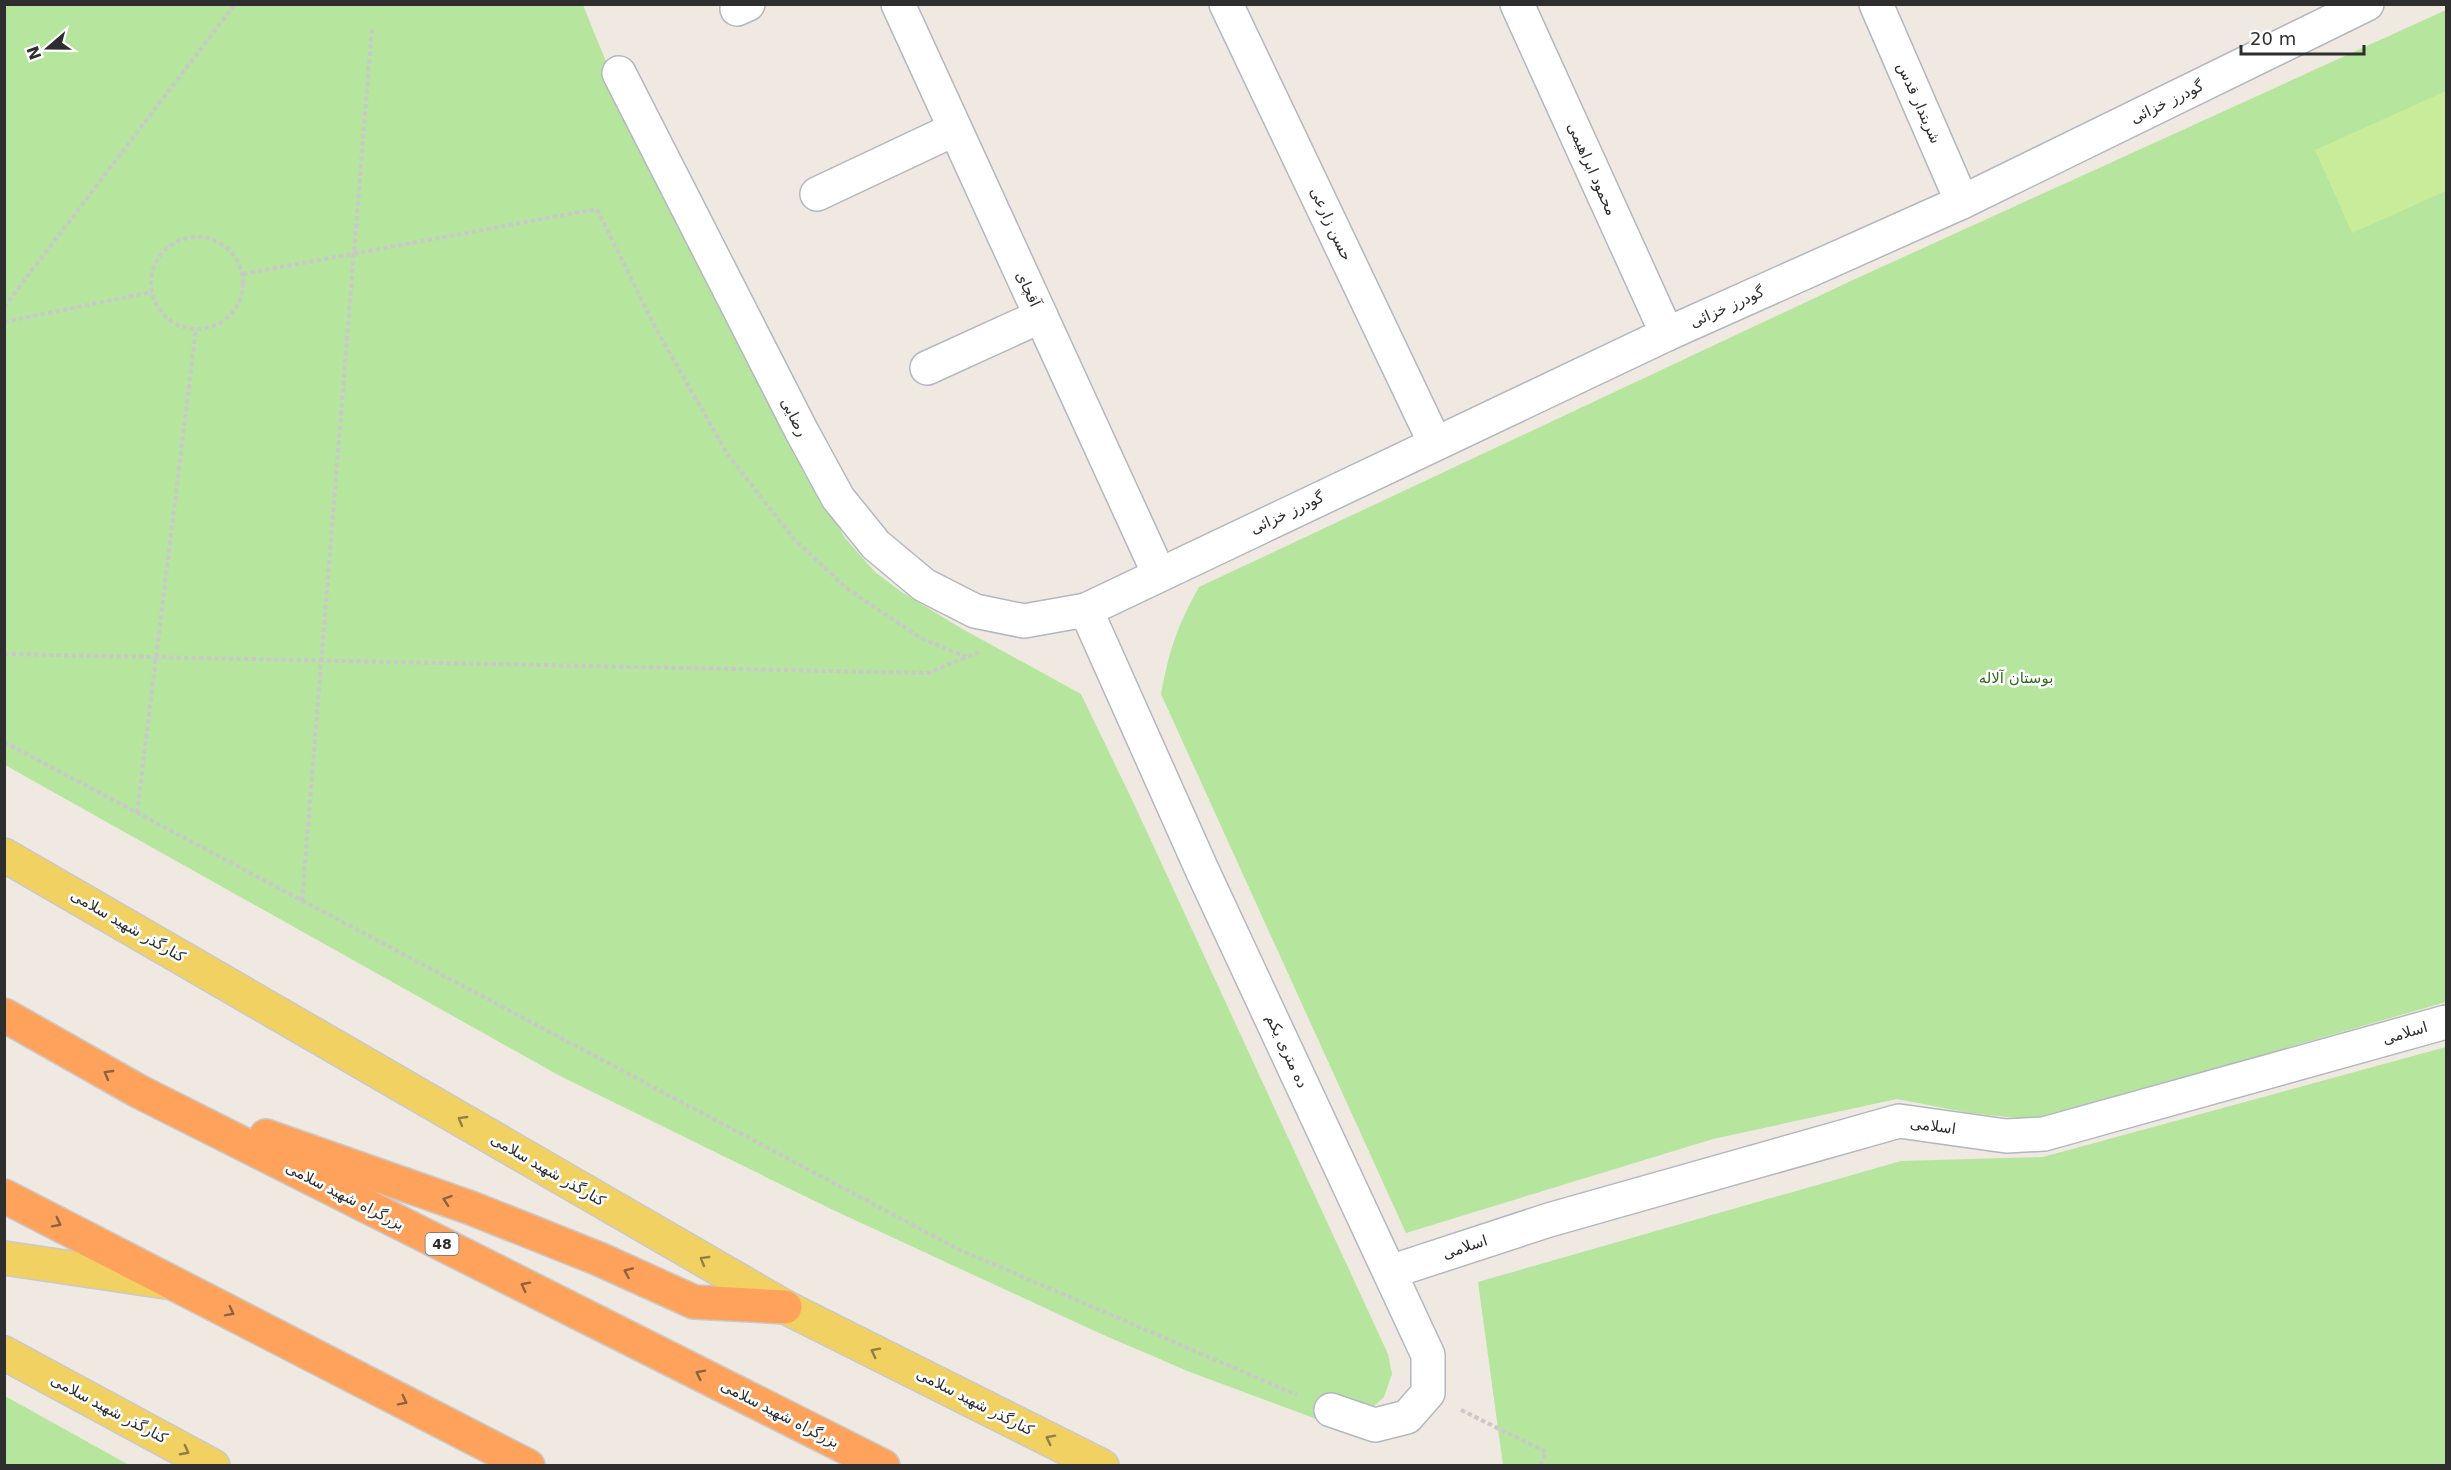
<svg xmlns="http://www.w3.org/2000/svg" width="2451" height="1470" viewBox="0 0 2451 1470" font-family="'DejaVu Sans',Cairo,sans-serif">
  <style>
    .green { fill: #b6e59e }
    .pitch { fill: #c9ec9a }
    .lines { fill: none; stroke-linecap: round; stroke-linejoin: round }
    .street-casing { stroke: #b4b7c1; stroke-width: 36 }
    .secondary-casing { stroke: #b4b7c1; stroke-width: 36 }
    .primary-casing { stroke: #c9c9c9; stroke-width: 36 }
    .highway-casing { stroke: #c9c9c9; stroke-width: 36 }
    .path { stroke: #c9c9c9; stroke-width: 4; stroke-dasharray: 4.5 3; stroke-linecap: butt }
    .street { stroke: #fff; stroke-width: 33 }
    .secondary { stroke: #fff; stroke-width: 33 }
    .primary { stroke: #f2d163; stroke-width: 33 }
    .highway { stroke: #ffa35c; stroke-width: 33 }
    .oneway { stroke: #8c6343 }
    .oneway2 { stroke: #908048 }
    .labels { text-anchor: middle; stroke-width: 5; stroke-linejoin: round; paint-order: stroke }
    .shield { fill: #fff; stroke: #6d6d6d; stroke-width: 1.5 }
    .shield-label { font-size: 14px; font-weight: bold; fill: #2e2e2e }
    .street-label { font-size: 15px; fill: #2e2e2e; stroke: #fff }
    .park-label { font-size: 15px; fill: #2c6e1b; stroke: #fff }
  </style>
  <rect width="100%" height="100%" fill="#efe9e1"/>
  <g class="green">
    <path d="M5 5H583L609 69 810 478 845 538 874 571 900 591 959 627 1081 694 1135 806 1388 1354 1392 1374 1384 1397 1367 1412 1319 1420 1190 1372 1099 1333 831 1209 560 1076 5 765Z"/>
    <path d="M2446 10V1002L2036 1120 1970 1113 1897 1099 1713 1139 1406 1233 1161 694C1169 651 1177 626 1199 587L1853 280Z"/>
    <path d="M2446 1047V1465H1503L1478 1282 1901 1161 2043 1157Z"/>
    <path d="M5 1396 129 1465H5Z"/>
  </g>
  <path class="pitch" d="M2446 91V191L2352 233 2315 150Z"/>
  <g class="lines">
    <defs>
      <g id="street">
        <path d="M898 4 1159 574"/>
        <path d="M1226 4 1435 443"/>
        <path d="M1517 4 1667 334"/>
        <path d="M1876 4 1962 202"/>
        <path d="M737 9 748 4"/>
        <path d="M619 73 801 430 838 498 876 545 924 585 975 611 1024 621 1086 610 1203 872 1428 1355V1393L1407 1417 1375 1425 1331 1410"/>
        <path d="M817 194 955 129"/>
        <path d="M927 368 1041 316"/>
        <path d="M1390 1272 1549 1220 1899 1121 2006 1136 2044 1134 2446 1022"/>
      </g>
      <path id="secondary" d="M1086 610 1667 334 1962 202 2367 4"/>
      <g id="primary">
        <path d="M4 855 785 1307 1102 1466"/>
        <path d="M4 1258 166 1282"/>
        <path d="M4 1353 213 1466"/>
      </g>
      <g id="highway">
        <path d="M4 1015 140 1092 883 1466"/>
        <path d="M266 1136 471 1208 599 1259 694 1302 785 1307"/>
        <path d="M4 1196 528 1466"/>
      </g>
    </defs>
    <use href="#street" class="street-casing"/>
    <use href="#secondary" class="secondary-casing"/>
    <use href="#primary" class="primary-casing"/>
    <use href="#highway" class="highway-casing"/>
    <g class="path">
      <circle cx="197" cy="283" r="46"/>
      <path d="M243 274 597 209 656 329 728 455 793 538 846 588 921 638 966 657"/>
      <path d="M4 307 235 4"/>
      <path d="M4 322 152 292"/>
      <path d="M4 654 928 673 979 652"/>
      <path d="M4 742 958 1249 1297 1395"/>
      <path d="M137 813 196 329"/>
      <path d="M302 901 372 28"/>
      <path d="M1461 1410 1546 1452 1540 1466"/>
    </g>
    <use href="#street" class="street"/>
    <use href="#secondary" class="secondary"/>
    <use href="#primary" class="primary"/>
    <use href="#highway" class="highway"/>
  </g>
  <defs><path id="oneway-chevron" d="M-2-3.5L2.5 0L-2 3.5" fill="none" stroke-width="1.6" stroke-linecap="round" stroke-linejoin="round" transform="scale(1.5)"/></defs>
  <g class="oneway">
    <use href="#oneway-chevron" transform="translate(108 1074) rotate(-150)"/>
    <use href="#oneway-chevron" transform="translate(447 1200) rotate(-161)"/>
    <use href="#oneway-chevron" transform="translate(57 1223) rotate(27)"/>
    <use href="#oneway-chevron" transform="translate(628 1272) rotate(-156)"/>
    <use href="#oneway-chevron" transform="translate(525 1286) rotate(-153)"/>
    <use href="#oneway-chevron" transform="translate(230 1312) rotate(27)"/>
    <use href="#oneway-chevron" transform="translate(700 1374) rotate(-153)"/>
    <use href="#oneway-chevron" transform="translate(403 1401) rotate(27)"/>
  </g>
  <g class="oneway2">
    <use href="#oneway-chevron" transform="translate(462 1120) rotate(-150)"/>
    <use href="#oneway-chevron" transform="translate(704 1260) rotate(-150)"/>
    <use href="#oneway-chevron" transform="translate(875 1352) rotate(-153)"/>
    <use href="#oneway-chevron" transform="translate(1050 1439) rotate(-153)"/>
    <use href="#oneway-chevron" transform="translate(185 1451) rotate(28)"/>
  </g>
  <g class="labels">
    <rect class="shield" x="425.5" y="1233" width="33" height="22" rx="4.5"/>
    <g class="shield-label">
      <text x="442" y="1249">48</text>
    </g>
    <g class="street-label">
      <text transform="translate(2167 102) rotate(-26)" y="5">گودرز خزائی</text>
      <text transform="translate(1919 103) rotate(66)" y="5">شربتدار قدس</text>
      <text transform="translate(1592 169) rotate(66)" y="5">محمود ابراهیمی</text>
      <text transform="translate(1331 224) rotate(65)" y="5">حسن زارعی</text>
      <text transform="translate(1028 289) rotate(65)" y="5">آقچای</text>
      <text transform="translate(1727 307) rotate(-24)" y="5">گودرز خزائی</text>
      <text transform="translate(794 417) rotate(63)" y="5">رضایی</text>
      <text transform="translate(1287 513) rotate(-25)" y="5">گودرز خزائی</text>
      <text transform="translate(128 926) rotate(30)" y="5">کنارگذر شهید سلامی</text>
      <text transform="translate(2405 1033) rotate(-16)" y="5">اسلامی</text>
      <text transform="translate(1287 1051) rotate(65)" y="5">ده متری یکم</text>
      <text transform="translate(1933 1126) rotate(8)" y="5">اسلامی</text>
      <text transform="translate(548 1170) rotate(30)" y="5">کنارگذر شهید سلامی</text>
      <text transform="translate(345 1196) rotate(27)" y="5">بزرگراه شهید سلامی</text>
      <text transform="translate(1465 1247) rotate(-18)" y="5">اسلامی</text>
      <text transform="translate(975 1402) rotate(27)" y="5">کنارگذر شهید سلامی</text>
      <text transform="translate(109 1409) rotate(28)" y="5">کنارگذر شهید سلامی</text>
      <text transform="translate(780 1414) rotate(27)" y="5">بزرگراه شهید سلامی</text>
    </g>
    <g class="park-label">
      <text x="2016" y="683">بوستان آلاله</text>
    </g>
  </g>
  <rect width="2451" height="1470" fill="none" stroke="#2e2e2e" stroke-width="12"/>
  <g transform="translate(48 48) rotate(250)" stroke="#ffffff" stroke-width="4.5" paint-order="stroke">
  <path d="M0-4.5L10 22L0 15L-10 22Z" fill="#2e2e2e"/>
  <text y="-9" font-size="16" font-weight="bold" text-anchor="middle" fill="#2e2e2e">N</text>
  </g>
  <path d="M2241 45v9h123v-9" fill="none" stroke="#2e2e2e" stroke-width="3"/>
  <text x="2250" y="45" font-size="18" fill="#2e2e2e" stroke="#ffffff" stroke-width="4.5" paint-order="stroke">20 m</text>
</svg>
